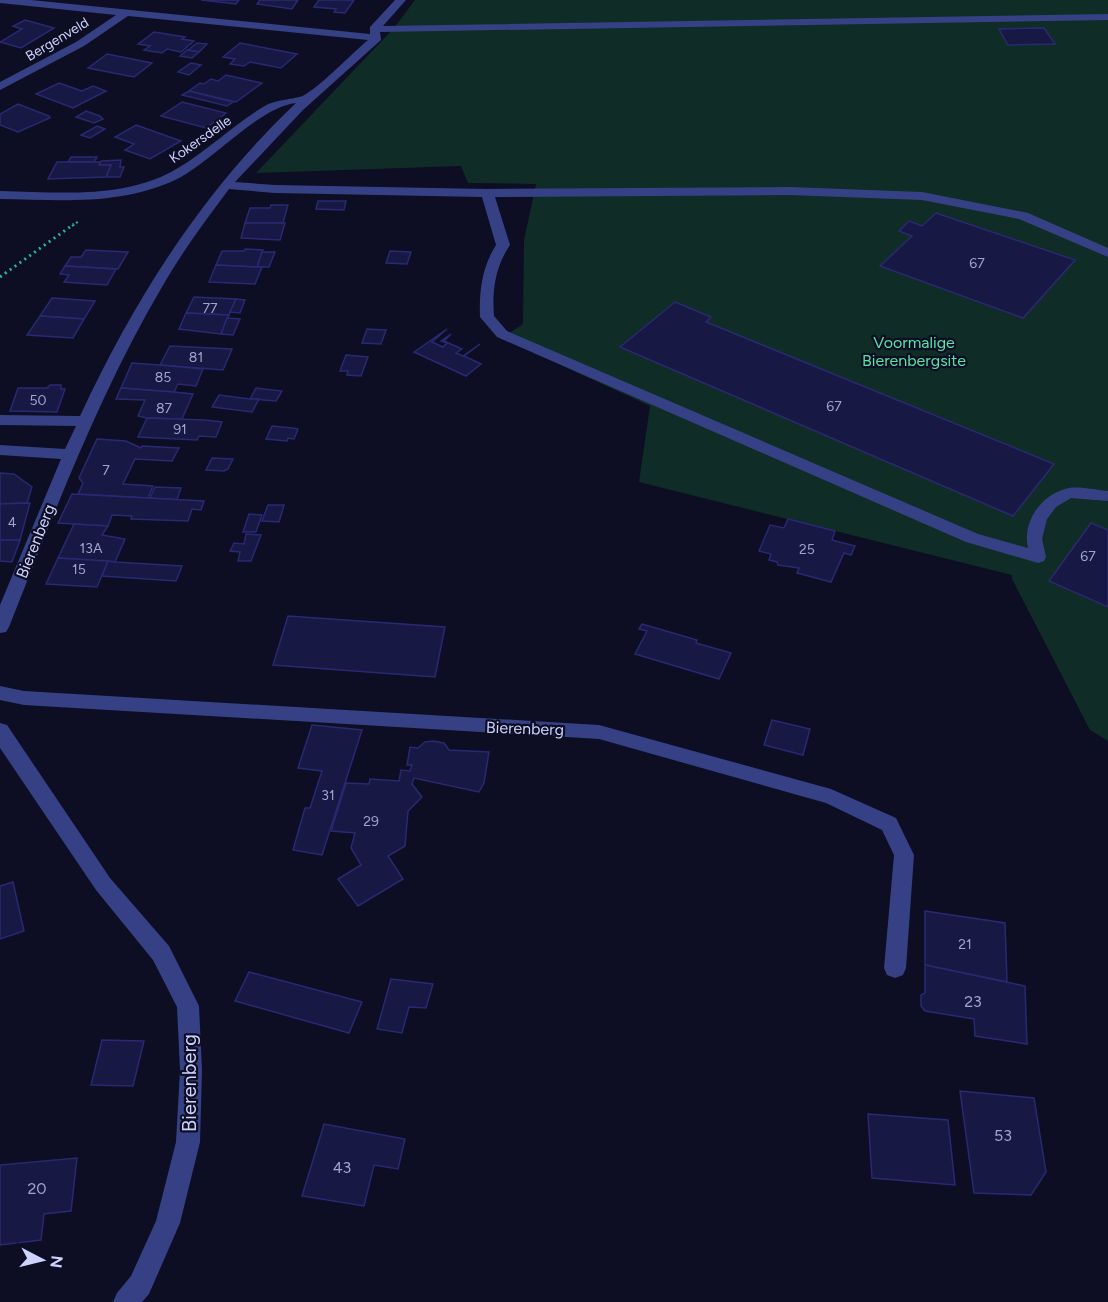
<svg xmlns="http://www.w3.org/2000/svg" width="1108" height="1302" viewBox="0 0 1108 1302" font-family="Figtree,sans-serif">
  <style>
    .green { fill: #0f2d26 }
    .building { fill: #181845; stroke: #292972; stroke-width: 1.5 }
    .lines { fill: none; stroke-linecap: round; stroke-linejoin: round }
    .path-far1 { stroke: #28b995; stroke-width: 2; stroke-dasharray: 2 3; stroke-linecap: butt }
    .path { stroke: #28b995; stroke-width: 3; stroke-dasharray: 2 4; stroke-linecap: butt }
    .minor { fill: #354184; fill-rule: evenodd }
    .labels { text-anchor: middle; stroke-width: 4.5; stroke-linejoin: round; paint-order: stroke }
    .far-street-label { font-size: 14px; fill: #ced2ff; stroke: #0d0d23 }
    .number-label { font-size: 14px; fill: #a0a4d0 }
    .park-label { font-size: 16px; fill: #55e5a6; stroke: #0d0d23 }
    .street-label { font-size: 16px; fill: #ced2ff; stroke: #0d0d23 }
    .near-number-label { font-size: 16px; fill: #a0a4d0 }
    .near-street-label { font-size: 20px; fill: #ced2ff; stroke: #0d0d23 }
  </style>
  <rect width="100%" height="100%" fill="#0d0d23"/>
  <path class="green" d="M415 0H1108V741L1090 730 1012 579V575L639 482 650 406 502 338 523 324 524 240 536 184 468 183 461 166 256 173 394 28Z"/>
  <g class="building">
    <path d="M201 0H239L236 4Z"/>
    <path d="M260 0H298L292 9 257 4Z"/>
    <path d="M319 0H354L345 13 334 12 336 9 314 7Z"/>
    <path d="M25 20 54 28 21 48 0 42 22 29 13 26Z"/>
    <path d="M1044 28 1055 44 1008 45 999 29Z"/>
    <path d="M154 32 185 37 182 39 194 41 181 52 167 49 162 53 144 50 150 46 138 44Z"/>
    <path d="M197 43 207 44 199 52 188 50Z"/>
    <path d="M240 43 297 54 281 68 250 62 244 66 230 64 235 59 223 57Z"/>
    <path d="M187 50H188L199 52 192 58 180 56Z"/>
    <path d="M107 54 152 63 134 77 88 68Z"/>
    <path d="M191 63 201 65 189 75 178 72Z"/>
    <path d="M226 75 262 83 236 102 189 91 200 83 204 84 211 79 218 81Z"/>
    <path d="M59 83 82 91 93 86 106 91 73 108 36 94Z"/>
    <path d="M189 91 233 102 227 106 182 95Z"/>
    <path d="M182 102 226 113 206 128 161 116Z"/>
    <path d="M18 104 49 116 50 118 18 132 0 125V114Z"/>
    <path d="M86 111 100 116 103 119 94 123 76 117Z"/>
    <path d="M136 125 181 141 150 159 125 150 134 144 115 137Z"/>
    <path d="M97 126 105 129 90 138 81 135Z"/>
    <path d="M71 157H97L94 162H68Z"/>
    <path d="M121 160 120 167H124L120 177H106L111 165H99L101 161Z"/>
    <path d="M57 162H100L99 165H111L106 177 48 179Z"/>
    <path d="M318 201H346L344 210 316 209Z"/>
    <path d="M271 205H288L283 223H245L250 208H270Z"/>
    <path d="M936 213 1075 260 1023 318 880 266 912 236 899 231 909 221 922 226Z"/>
    <path d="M245 223H285L280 240 241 238Z"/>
    <path d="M245 249 263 250 257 267 216 265 222 251H244Z"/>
    <path d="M86 250 128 252 118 269 65 266 71 257H81Z"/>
    <path d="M390 251 411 252 407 264 386 263Z"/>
    <path d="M262 252H275L269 267H257Z"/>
    <path d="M216 265 257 267H262L255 284 209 282Z"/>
    <path d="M65 266 116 269 107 285 64 282 69 275 60 274Z"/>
    <path d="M194 297 236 299 229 315 186 313Z"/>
    <path d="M52 298 95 301 84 319 40 316Z"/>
    <path d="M236 299 245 300 240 313 230 312Z"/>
    <path d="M675 302 711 317 706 322 1054 464 1013 516 620 347Z"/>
    <path d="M186 313 229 315 221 334 179 329Z"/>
    <path d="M40 316 84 319 73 338 27 335Z"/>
    <path d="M227 318 240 319 233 335 221 334Z"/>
    <path d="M367 329 386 330 381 344 362 343Z"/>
    <path d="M447 329 432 342 443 347 447 343 441 341 451 334 444 341 462 349 456 353 463 356 480 344 464 356 481 364 466 376 414 352Z"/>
    <path d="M170 346 232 349 223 370 160 365Z"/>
    <path d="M346 355 368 357 361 376 347 375 348 371H340Z"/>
    <path d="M132 363 160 365 203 369 196 386 178 384 174 392 121 388Z"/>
    <path d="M50 385H61V389H65L57 412 10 411 18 388H47Z"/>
    <path d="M121 388 174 392 193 394 182 419 147 418 138 416 145 400 116 399Z"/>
    <path d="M256 388 282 391 276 401 250 399Z"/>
    <path d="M219 395 250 399H259L252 412 212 407Z"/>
    <path d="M147 418 205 420 222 422 216 437 199 436 197 440 138 437Z"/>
    <path d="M272 426 292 428 298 429 294 439 288 438 287 441 266 439Z"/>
    <path d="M97 439 126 441 141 448 142 446 179 448 172 461 135 459 123 484 153 486 148 498 78 494 83 483 79 478Z"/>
    <path d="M212 458 233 459 228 469 224 471 206 470Z"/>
    <path d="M0 473 14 474 32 487 27 503 0 504Z"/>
    <path d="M155 487 181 488 177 500 150 498Z"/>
    <path d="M72 494 148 498 204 501 201 510 192 509 188 521 131 519 132 516 112 515 108 526 58 523Z"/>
    <path d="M30 503 20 540H0V504Z"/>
    <path d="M268 505H284L279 522 262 521Z"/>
    <path d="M249 514 262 515 256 532H243Z"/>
    <path d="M788 519 835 531 832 540 855 546 851 555 844 553 831 582 797 573 799 568 778 565 777 562 769 560 771 554 759 551 770 525 784 528Z"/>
    <path d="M1091 523 1108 530V607L1049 581Z"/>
    <path d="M74 524 108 526 102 535 125 539 115 562 58 558Z"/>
    <path d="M246 534 261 535 251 561H238L240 552 230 551 234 543 244 544Z"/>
    <path d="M0 540H20L12 562 0 561Z"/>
    <path d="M58 558 108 561 97 587 46 584Z"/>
    <path d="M108 561 115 562 182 566 176 581 102 576Z"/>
    <path d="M288 616 445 627 435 677 273 665Z"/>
    <path d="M642 624 697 640 696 643 731 653 719 679 635 654 647 631 639 629Z"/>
    <path d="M772 720 810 729 803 755 764 745Z"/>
    <path d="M312 725 362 730 322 855 293 850 305 808H310L322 771 298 768Z"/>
    <path d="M433 741 444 743 449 750 489 752 484 783 479 792 414 778 412 784 422 797 408 811 405 846 388 856 403 879 358 906 338 879 361 865 351 848 355 833 331 831 346 783 369 784 370 779 399 781 401 770 410 771 412 765H407L410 747 418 748 425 742Z"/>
    <path d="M13 882 24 931 0 939V886Z"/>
    <path d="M925 911 1005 923 1007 982 925 965Z"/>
    <path d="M925 965 1025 986 1027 1044 975 1036 974 1019 925 1011 921 1006V995L925 993Z"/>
    <path d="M249 972 362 1002 349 1033 235 1001Z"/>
    <path d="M391 979 433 984 426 1008 409 1007 402 1033 377 1029Z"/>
    <path d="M102 1040 144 1041 133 1086 91 1085Z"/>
    <path d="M960 1091 1034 1098 1046 1172 1031 1195 974 1193Z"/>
    <path d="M868 1114 948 1120 955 1185 872 1178Z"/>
    <path d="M324 1124 405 1139 398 1169 374 1165 364 1206 302 1196Z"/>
    <path d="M77 1158 71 1211 44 1214 41 1240 0 1245V1165Z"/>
  </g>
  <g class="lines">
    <path class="path-far1" d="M72 226 79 221"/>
    <path class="path" d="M0 277 74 224"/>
    <g class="minor">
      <path d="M0 0H31L370 34V27L395 0H406L383 26 1108 14V20L380 32 381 40 303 110 235 182 275 185 487 189 790 187 922 192 1028 213 1108 248V257L1019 219 922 200 790 195 495 197 510 245C495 267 492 291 494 316L507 331 978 534 1028 548C1022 523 1040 496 1065 489 1077 485 1095 490 1108 491V501L1071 498 1056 507 1047 519 1042 539 1046 557 1044 561 1038 563 966 542 497 337 480 317C479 291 482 267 496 245L482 197 275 193 229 189C205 221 182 252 162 287 99 394 55 511 9 627L6 632 0 633V605L61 459 0 455V445L65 449 76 426 0 425V415L80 416C134 300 202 192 296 103 259 107 213 161 177 179 122 206 59 200 0 199V191C59 192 125 200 178 168 208 150 233 125 263 107 277 98 298 100 306 94 325 82 349 56 368 40L128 16 84 46 0 90V82L76 42 116 15 0 3Z"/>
      <path d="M0 686 24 691 599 725 831 789 896 818 914 855 906 968 903 975 895 978 887 975 884 968 894 855 882 830 826 803 599 739 24 705 0 700Z"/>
      <path d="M0 723 7 725 110 878 169 946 199 1006 202 1070 200 1142 180 1223 149 1294 142 1302H113L117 1293 131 1276 156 1221 176 1142 180 1070 177 1007 153 960 96 890 0 748Z"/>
    </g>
  </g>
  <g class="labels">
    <g class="far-street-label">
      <text transform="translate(57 39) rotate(-31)" y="5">Bergenveld</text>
      <text transform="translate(200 139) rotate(-35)" y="5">Kokersdelle</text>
    </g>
    <g class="number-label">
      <text x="977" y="268">67</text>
      <text x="210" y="313">77</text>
      <text x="196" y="362">81</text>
      <text x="163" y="382">85</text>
      <text x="38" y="405">50</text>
      <text x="834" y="411">67</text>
      <text x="164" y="413">87</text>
      <text x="180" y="434">91</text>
      <text x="106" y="475">7</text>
      <text x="12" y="527">4</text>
      <text x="91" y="553">13A</text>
      <text x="807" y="554">25</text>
      <text x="1088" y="561">67</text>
      <text x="79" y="574">15</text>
      <text x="328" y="800">31</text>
      <text x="371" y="826">29</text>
      <text x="965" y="949">21</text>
    </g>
    <g class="park-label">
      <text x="914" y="348">Voormalige<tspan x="914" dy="18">Bierenbergsite</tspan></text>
    </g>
    <g class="street-label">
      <text transform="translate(35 541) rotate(-68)" y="6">Bierenberg</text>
      <text transform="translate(525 728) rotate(2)" y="6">Bierenberg</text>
    </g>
    <g class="near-number-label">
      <text x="973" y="1007">23</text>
      <text x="1003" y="1141">53</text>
      <text x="342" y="1173">43</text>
      <text x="37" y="1194">20</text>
    </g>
    <g class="near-street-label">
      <text transform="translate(189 1083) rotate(-90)" y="7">Bierenberg</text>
    </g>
  </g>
  <g transform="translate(42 1260) rotate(97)" stroke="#0d0d23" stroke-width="4.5" paint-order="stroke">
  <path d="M0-4.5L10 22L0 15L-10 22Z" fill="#ced2ff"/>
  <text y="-9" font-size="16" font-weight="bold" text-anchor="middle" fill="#ced2ff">N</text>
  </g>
</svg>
